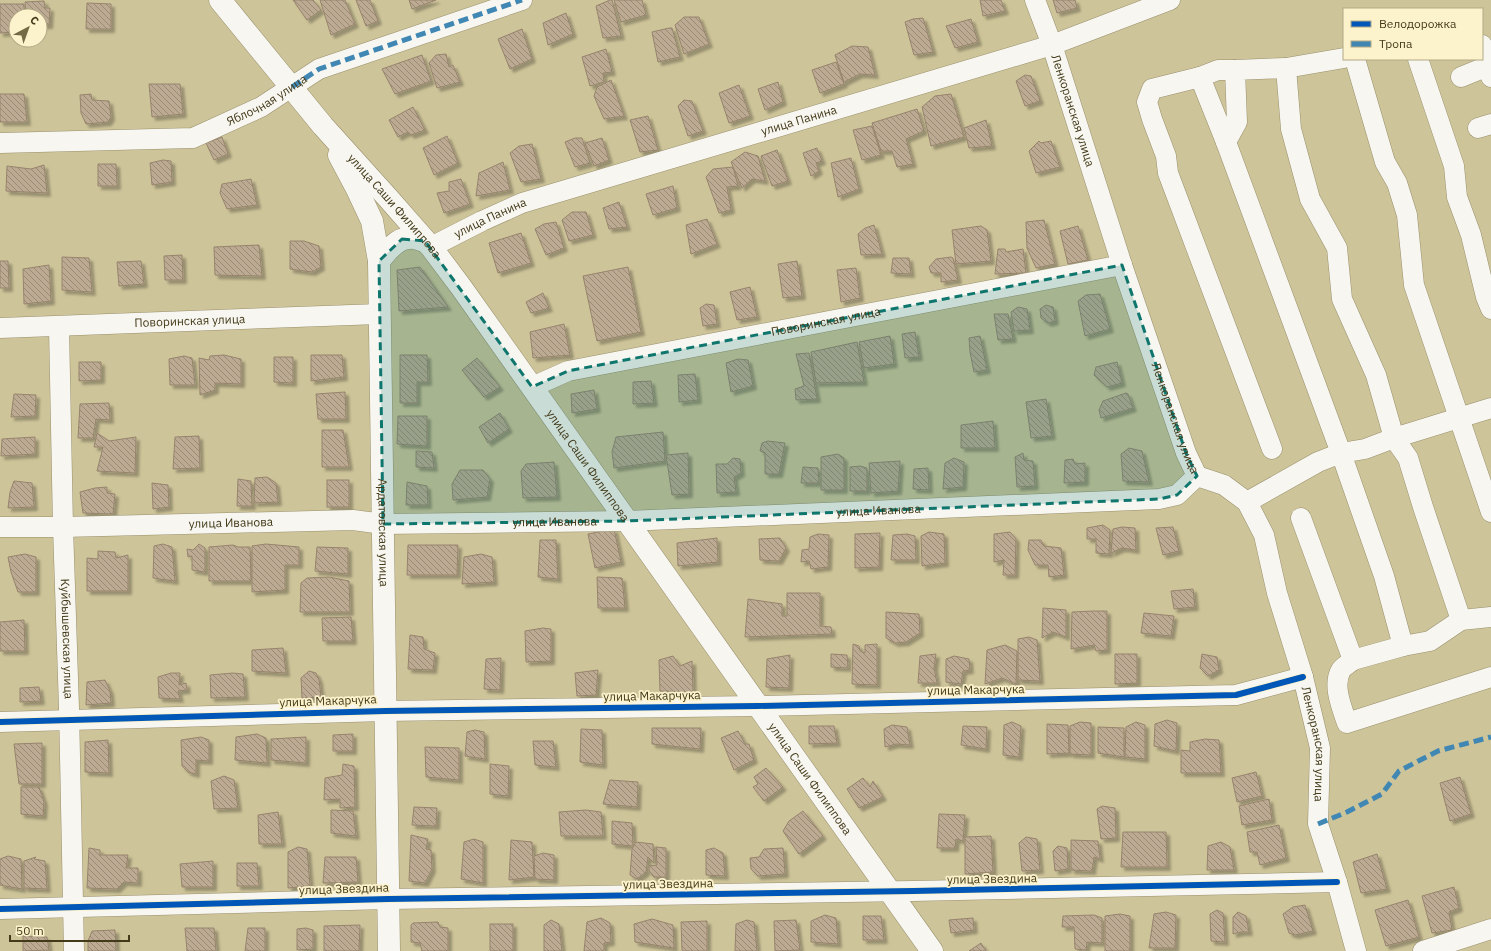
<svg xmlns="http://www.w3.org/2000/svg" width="1491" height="951" viewBox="0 0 1491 951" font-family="'IBM Plex Sans',sans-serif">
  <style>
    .building { fill: url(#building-back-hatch); stroke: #96846d; filter: url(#shadow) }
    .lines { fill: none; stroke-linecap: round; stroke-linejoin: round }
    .minor-casing { stroke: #98906d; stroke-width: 21 }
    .highway-casing { stroke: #98906d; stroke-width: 23 }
    .minor { stroke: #f8f6f0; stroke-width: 20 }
    .highway { stroke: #f8f6f0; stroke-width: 22 }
    .quiet { stroke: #4088b3; stroke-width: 5; stroke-dasharray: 10 5; stroke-linecap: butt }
    .cycleway-casing { stroke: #fcf3cd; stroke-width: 8 }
    .cycleway { stroke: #0057b8; stroke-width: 6 }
    .marked { fill: #0f766e; fill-opacity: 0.2; stroke: #0f766e; stroke-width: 3; stroke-dasharray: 8 5; stroke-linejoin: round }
    .labels { text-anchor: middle; stroke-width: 3.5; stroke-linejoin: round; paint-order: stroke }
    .street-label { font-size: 12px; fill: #423a19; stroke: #fcf3cd }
  </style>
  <defs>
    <pattern id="building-back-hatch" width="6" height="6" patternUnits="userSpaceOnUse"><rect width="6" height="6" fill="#bcaa92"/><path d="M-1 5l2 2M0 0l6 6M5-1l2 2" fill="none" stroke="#9a8b76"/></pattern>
    <filter id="shadow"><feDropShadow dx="3.5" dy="3.5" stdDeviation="1" flood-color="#0004"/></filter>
  </defs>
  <rect width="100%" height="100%" fill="#cec499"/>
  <g class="building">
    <path d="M293 0H313L321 10 307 20Z"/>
    <path d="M320 0H345L355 24 331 35Z"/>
    <path d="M356 0H370L378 21 366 26Z"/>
    <path d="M409 0H436L412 9Z"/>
    <path d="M610 0H612L621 36 603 38 596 6Z"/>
    <path d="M614 0H642L646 15 621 22Z"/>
    <path d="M980 0H1001L1005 11 983 16Z"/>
    <path d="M1053 0H1075L1077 8 1057 13Z"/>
    <path d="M44 1 45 8H50L49 25H40V16H26L25 2Z"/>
    <path d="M87 3 111 4V29H86Z"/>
    <path d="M0 4H24V16H16V32L0 33Z"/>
    <path d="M566 13 573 34 548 45 543 23Z"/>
    <path d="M684 17H699L709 44 684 54 675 25Z"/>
    <path d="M923 18 933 52 914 55 905 22 913 19Z"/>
    <path d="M971 19 978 42 955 48 946 26Z"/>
    <path d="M669 28H672L680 57 658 62 652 32Z"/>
    <path d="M522 29 532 59 510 69 498 39Z"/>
    <path d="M852 46 868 47 875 75 860 74 844 82 835 55Z"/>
    <path d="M606 49 612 72 603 73 604 82 590 86 582 57Z"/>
    <path d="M446 54 449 67 453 65 460 82 437 88 429 63 436 55Z"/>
    <path d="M422 55 431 81 395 94 382 69Z"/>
    <path d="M836 62 844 84 820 93 812 70Z"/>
    <path d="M1025 75 1031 76 1040 101 1025 106 1016 81Z"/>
    <path d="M611 80 624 116 604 119 594 96 597 87Z"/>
    <path d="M778 82 783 102 765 110 758 89Z"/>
    <path d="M149 84H180L183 114 152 117Z"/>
    <path d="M739 85 750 116 729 123 719 93Z"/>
    <path d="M0 94H24L27 122H0Z"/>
    <path d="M91 94 92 100 109 101 111 117 108 122 86 124 81 113 80 95Z"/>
    <path d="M951 94 964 137 931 146 922 107 935 96Z"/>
    <path d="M684 100 692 101 703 131 688 136 678 106Z"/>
    <path d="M413 107 425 130 411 135 408 132 398 137 389 120Z"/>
    <path d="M917 109 924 131 906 139 913 164 897 167 892 151H881L872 123Z"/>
    <path d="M648 116 658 150 640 152 630 120Z"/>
    <path d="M986 120 992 146 969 148 964 128Z"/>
    <path d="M872 126 881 155 862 160 853 130Z"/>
    <path d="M447 136 458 163 434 175 423 148Z"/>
    <path d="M222 137 228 154 214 160 206 143Z"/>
    <path d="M575 138H582L590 163 575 167 565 142Z"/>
    <path d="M602 138 609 160 594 166 585 143Z"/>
    <path d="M1039 141 1041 143 1051 141 1060 167 1036 173 1029 151Z"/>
    <path d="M532 144 541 179 521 182 510 153 519 146Z"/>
    <path d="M817 148 822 161 816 163 819 171 811 176 803 153Z"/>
    <path d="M777 150 788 181 772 186 761 156Z"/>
    <path d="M745 152 758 156 765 181 752 179 742 188 731 162Z"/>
    <path d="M851 158 859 189 838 197 831 163Z"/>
    <path d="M163 160 171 161 172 182 152 185 150 163Z"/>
    <path d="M503 162 510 190 476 196 479 173Z"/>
    <path d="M98 164H116L117 186H98Z"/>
    <path d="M44 165 47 193 6 191 7 166 31 169Z"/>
    <path d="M733 167 738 186 727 187 731 210 719 213 706 177 713 169Z"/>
    <path d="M251 179 257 205 227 209 220 193 222 184Z"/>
    <path d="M461 179 470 204 444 213 437 193 449 191V182Z"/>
    <path d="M673 186 677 208 653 215 646 194Z"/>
    <path d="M619 202 627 227 609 229 603 208Z"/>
    <path d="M572 212H586L593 235 569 241 562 220Z"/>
    <path d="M707 219 717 244 691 254 686 225Z"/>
    <path d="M1044 220 1055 264 1036 268 1027 248 1026 222Z"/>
    <path d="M556 222 564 248 546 255 535 229 544 224Z"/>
    <path d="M874 225 882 254 861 255 858 234 865 228Z"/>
    <path d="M981 226 987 230 991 261 956 264 952 230Z"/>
    <path d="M1078 226 1088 260 1068 264 1060 231Z"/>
    <path d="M521 233 531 263 498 273 489 243Z"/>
    <path d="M290 241H304L319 246 321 267 312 272 290 269Z"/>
    <path d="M259 245 262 276 215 275 214 247Z"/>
    <path d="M998 249H1005L1006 252 1023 249 1026 273 995 274Z"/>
    <path d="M182 255 183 280H165L164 256Z"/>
    <path d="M62 257 89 258 92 292 62 290Z"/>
    <path d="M951 257 953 258 958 280 941 282V273H931L929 267 936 259Z"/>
    <path d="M893 258H909L911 274 891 273Z"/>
    <path d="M0 261H8L9 288H0Z"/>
    <path d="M141 261 144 284 119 286 117 262Z"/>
    <path d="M797 261 802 296 783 298 778 264Z"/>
    <path d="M49 265 51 301 24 304 23 269Z"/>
    <path d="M420 267 448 307 399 311 397 270Z"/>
    <path d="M628 267 641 332 597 341 583 276Z"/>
    <path d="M856 268 860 298 841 302 837 270Z"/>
    <path d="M750 287 757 317 737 320 730 292Z"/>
    <path d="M543 293 549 308 531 313 526 302Z"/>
    <path d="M1100 294 1110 329 1085 336 1078 301 1086 295Z"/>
    <path d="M706 304 714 305 717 324 703 326 700 308Z"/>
    <path d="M1046 305 1053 307 1055 321 1048 323 1041 318 1040 309Z"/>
    <path d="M1018 307 1027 309 1030 330 1014 331 1011 312Z"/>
    <path d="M994 314H1008L1013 339 998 340Z"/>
    <path d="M564 324 570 355 533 358 530 332Z"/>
    <path d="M915 332 919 357 905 358 902 334Z"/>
    <path d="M890 336 894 364 864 368 859 342Z"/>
    <path d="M980 336 987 370 974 372 970 352 969 338Z"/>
    <path d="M857 342 864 382 816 383 811 352Z"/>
    <path d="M809 353 817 399 796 400 795 389 804 386 796 354Z"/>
    <path d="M224 355 241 359V384L215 383V390L200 395 199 358 209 360 210 356Z"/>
    <path d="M311 355H342L344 377 311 381Z"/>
    <path d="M400 355H427L428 382H417V403H400Z"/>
    <path d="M184 356 192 358 195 385H170L169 359Z"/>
    <path d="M274 357H293V383L274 382Z"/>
    <path d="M477 358 500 387 484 397 462 370Z"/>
    <path d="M738 359 748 360 753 386 731 392 726 363Z"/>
    <path d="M79 362H101V380L79 381Z"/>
    <path d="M1117 362 1122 383 1107 387 1094 375 1096 367Z"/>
    <path d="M695 374 698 400 679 402 678 375Z"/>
    <path d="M651 381 654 403 633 404V382Z"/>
    <path d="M594 390 597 409 572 413 571 394Z"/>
    <path d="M345 392 346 419H318L316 394Z"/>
    <path d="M1126 393 1128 394 1133 408 1101 418 1099 410 1103 401Z"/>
    <path d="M14 394 36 395 35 416 11 417Z"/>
    <path d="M1046 399 1052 436 1031 438 1026 402Z"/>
    <path d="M109 403 110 420 96 419 93 438H78L80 404Z"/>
    <path d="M500 413 509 429 488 443 479 427Z"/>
    <path d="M398 416H427V446L397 444Z"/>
    <path d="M993 421 995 448H961V425Z"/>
    <path d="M322 430H343L349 467H322Z"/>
    <path d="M663 432 665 461 614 468 612 452 616 437Z"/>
    <path d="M97 433 109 441 136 437 135 473 97 471 103 447H94Z"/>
    <path d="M199 436 200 468 173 469 175 437Z"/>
    <path d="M35 437V454L1 456 2 439Z"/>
    <path d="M768 441 785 443 779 474H765V453L760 451 762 443Z"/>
    <path d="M1129 448 1142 451 1149 482 1123 481 1121 454Z"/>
    <path d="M416 451 432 452 434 468 416 467Z"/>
    <path d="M688 453 689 494 672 495 666 455Z"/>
    <path d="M1023 453 1024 460 1033 461 1035 486 1017 487 1015 457Z"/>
    <path d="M838 454 844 458V490H821V457Z"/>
    <path d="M733 458 740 459 741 473 734 477 736 492 717 493 716 464H727Z"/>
    <path d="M954 458 964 462 963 487 943 489 945 463Z"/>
    <path d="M1073 459 1075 464 1085 463V482L1064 483 1065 460Z"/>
    <path d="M900 461 898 491 871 493 869 463Z"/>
    <path d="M554 462 557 497 523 498 521 471 526 464Z"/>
    <path d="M860 466 867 468V491H850V467Z"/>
    <path d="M803 467 818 468 819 483H801Z"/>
    <path d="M928 468 929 490 913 489 914 469Z"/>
    <path d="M460 470H483L490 479 487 497 453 500 452 484Z"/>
    <path d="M267 477 276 483 278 502 254 503 255 478Z"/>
    <path d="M238 479 251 481 252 506H237Z"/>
    <rect x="327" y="480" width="22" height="27"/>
    <path d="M14 481 32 483 34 507 8 508 10 492Z"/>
    <path d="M407 482 427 486 428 505H406Z"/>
    <path d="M152 483 168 485 169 507 153 509Z"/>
    <path d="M107 487V493L115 494 113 514 83 513 80 492 95 488Z"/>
    <path d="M1103 525 1110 530 1109 554 1096 553V539H1087V528Z"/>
    <path d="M1122 527 1135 528 1136 550 1122 548 1111 553 1113 529Z"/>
    <path d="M1173 527 1179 551 1163 555 1156 528Z"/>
    <path d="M614 529 621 562 595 568 588 534Z"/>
    <path d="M929 532 944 534 945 563 922 566 921 536Z"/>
    <path d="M1010 532 1016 539 1015 575H1003L1004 560 994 562V534Z"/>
    <path d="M880 533 879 567 855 568V534Z"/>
    <path d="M818 534 829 535 828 567 811 569 809 561 801 562 802 550 809 549 810 537Z"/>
    <path d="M907 534 915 536 916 560H891L893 535Z"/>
    <path d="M717 538 718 562 678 566 677 543Z"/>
    <path d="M780 538 786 548 779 561 760 560 759 539Z"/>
    <path d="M540 540H556L558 579 538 577Z"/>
    <path d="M1029 540H1041L1044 546 1061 548 1064 575 1049 577 1048 565H1035L1028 550Z"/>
    <path d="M163 544 172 547 175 581 153 578 154 546Z"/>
    <path d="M199 544 205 548V572L192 570V556L188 557 187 549 193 550Z"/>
    <path d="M266 544 299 547V565H285V590L252 592V546Z"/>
    <path d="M233 545 238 547H250L251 581H209V547Z"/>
    <path d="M408 545H458L457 575H407Z"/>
    <path d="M317 547 348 548V574L315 571Z"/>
    <path d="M98 551 115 552 116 558 128 555V591H87V558L98 559Z"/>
    <path d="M25 554 36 557V592H18L11 572 8 557Z"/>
    <path d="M481 554 492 557 494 582 462 584 464 557Z"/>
    <path d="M329 577 349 581 350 612H300L301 583 307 578Z"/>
    <path d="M597 577 622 578 625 608H598Z"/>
    <path d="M1193 589 1195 607 1174 609 1171 591Z"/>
    <path d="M787 593H820V626L831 627 832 634 745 637 748 599 782 604V616H787Z"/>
    <path d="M1043 608 1066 610V637L1053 632 1042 638Z"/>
    <path d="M1093 611H1107V650L1096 651 1094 645 1071 649 1072 612Z"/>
    <path d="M886 612 919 614 920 633 906 642 895 643 886 638Z"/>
    <path d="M1144 613 1174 616 1171 636 1141 633Z"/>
    <path d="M351 617 353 641H323L322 618Z"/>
    <path d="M24 620 25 651H0V622Z"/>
    <path d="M543 628 551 629V661L526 662 525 631Z"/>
    <path d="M410 635 423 637 424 649 435 653 433 670 408 669Z"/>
    <path d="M1029 637 1037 640 1040 681 1018 680V639Z"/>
    <path d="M853 644 859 646 860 651 865 653V645L877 644V685L852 684Z"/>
    <path d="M1005 645 1017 651 1016 684 1002 678 985 684 987 650Z"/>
    <path d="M283 648 286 673 252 671V650Z"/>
    <path d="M831 654 847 655 848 668 831 667Z"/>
    <path d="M936 654 934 668 937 683H918L920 656Z"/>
    <path d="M1115 654H1137V683L1115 684Z"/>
    <path d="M1202 654 1217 657 1219 670 1208 676 1200 668Z"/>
    <path d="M790 655 789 688 766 687 767 659Z"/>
    <path d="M673 656 680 666 692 661 693 692 660 691 659 660Z"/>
    <path d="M954 656 969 659 970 670 963 671 961 684 946 682V659Z"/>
    <path d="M501 658 500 690 484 689 486 659Z"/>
    <path d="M598 670 596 695 577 696 575 673Z"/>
    <path d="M309 671 316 673 319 680 321 697 302 698 301 678Z"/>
    <path d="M171 673H180L179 685 186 683 187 690 178 691 180 699 159 698 158 677Z"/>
    <path d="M233 673 243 674 245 697 211 698 210 675Z"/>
    <path d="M105 680 110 691 111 703 86 705 87 682Z"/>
    <path d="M39 687 41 701 20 702V688Z"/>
    <path d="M1167 720 1177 723 1176 751 1154 746 1155 724Z"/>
    <path d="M1012 722 1021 726 1019 757 1003 755 1004 725Z"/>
    <path d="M1080 722 1091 723V755L1070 754V726Z"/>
    <path d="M1136 722 1145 725V759L1125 757 1126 727Z"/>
    <path d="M1047 724 1068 725 1069 753 1047 754Z"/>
    <path d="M892 725 907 727 910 745 896 744 885 747 884 729Z"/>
    <path d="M809 726H834L837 743 809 744Z"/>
    <path d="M963 726 987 727 986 749 961 745Z"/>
    <path d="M1098 727 1124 728V757L1098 753Z"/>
    <path d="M652 728H701L700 749 652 744Z"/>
    <path d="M581 729 602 730 603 765 580 762Z"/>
    <path d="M475 730 484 732 485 759 465 756 467 732Z"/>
    <path d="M738 731 745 744H749L754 760 734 770 721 738Z"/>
    <path d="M257 734 266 738 267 763 235 760 236 737Z"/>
    <path d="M353 734V751H333V735Z"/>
    <path d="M201 737 209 740V761L196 760V774L188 772 182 766 181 740Z"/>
    <path d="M306 737V763L271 760V739Z"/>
    <path d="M1205 739 1219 740 1221 773H1181V750L1190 751V742Z"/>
    <path d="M108 740 109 773 85 772V742Z"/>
    <path d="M533 741H553L556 767 535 765Z"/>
    <path d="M42 743V784H19L14 744Z"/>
    <path d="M425 747 459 748V780L426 777Z"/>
    <path d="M343 764 354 766 355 807 340 808V799L324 800 325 778 342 775Z"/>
    <path d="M490 764 509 766 508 796 490 794Z"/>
    <path d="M766 768 783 787 764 801 753 787 758 784 754 777Z"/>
    <path d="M1256 772 1262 796 1237 802 1232 778Z"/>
    <path d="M224 776 234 780 238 808 214 809 211 781Z"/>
    <path d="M1460 777 1471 814 1450 821 1440 783Z"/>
    <path d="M863 778 870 787 873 781 883 797 859 808 847 789Z"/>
    <path d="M610 780 638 782 637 807 603 804Z"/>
    <path d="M21 787H39L44 802 43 816 21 814Z"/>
    <path d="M1269 799 1272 820 1242 825 1239 806Z"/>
    <path d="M1102 806 1115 808 1116 838 1101 839 1097 809Z"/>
    <path d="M414 807 437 808 436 826 412 825Z"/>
    <path d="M331 810 353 811 356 836 331 833Z"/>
    <path d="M586 810 601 812 603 836H561L559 812Z"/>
    <path d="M803 811 823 836 799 854 783 831 789 821Z"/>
    <path d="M278 812 282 844H259L258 815Z"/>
    <path d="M939 814 965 815 963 841 956 839 955 848H937Z"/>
    <path d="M612 821 632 823 633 846 612 844Z"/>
    <path d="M1279 825 1286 858 1260 865 1257 852H1250L1247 832Z"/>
    <path d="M1123 832H1166L1167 867H1121Z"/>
    <path d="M411 835 428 839 426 849 431 850 432 869 425 883 409 881Z"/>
    <path d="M991 836 993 872 965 874V837Z"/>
    <path d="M1026 837 1037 839 1040 870 1022 871 1019 843Z"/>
    <path d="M474 839 483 842V883L461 879 464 842Z"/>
    <path d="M511 840 532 842 534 877 509 880Z"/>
    <path d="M1071 840 1098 841 1100 859 1094 857 1092 871 1071 870Z"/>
    <path d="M636 842 653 844 654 863 648 857 646 872 637 879 630 875 632 849Z"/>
    <path d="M1221 842 1230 847 1234 870H1207L1208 846Z"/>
    <path d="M1058 846 1067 848 1068 869 1055 871 1053 851Z"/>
    <path d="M298 847 307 849 310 886 288 888V852Z"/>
    <path d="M656 847 666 848V877H654L649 871V866L657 865Z"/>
    <path d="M89 848 100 850V855H128L126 868H138V883L124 882 117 889 87 888Z"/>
    <path d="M714 848 723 853 725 876 706 875V850Z"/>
    <path d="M783 848 785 874 758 876 751 869 750 858 759 857 764 849Z"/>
    <path d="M543 853 554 855V880L535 879 534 856Z"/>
    <path d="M1377 854 1387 889 1361 893 1353 862Z"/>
    <path d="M8 856 21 859 22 889 0 885V859Z"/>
    <path d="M36 857 34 859 45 861 47 889 24 888V861Z"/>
    <path d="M325 857H356L358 882 323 883Z"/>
    <path d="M213 861V887H182L180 864Z"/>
    <path d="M237 863H257L259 886H237Z"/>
    <path d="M1454 887 1459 908 1449 912 1452 930 1432 933 1422 896Z"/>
    <path d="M1408 900 1419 937 1386 946 1375 910Z"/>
    <path d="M1305 905 1313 931 1295 935 1289 933 1283 914 1293 907Z"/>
    <path d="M1217 910 1223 913 1225 942 1211 941 1210 914Z"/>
    <path d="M1166 912 1176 915 1175 948H1149L1154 914Z"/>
    <path d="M1238 912 1246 916 1249 932H1241L1233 934V917Z"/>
    <path d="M1120 914 1130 916V951H1105V916Z"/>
    <path d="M825 915 836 918 838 944 811 942V921Z"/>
    <path d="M1094 915 1102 918V943L1087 942 1086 950 1075 949 1074 927H1062L1063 916Z"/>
    <path d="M863 916H881L884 940H863Z"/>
    <path d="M601 918 610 923 611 942 604 943V951H584L587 922Z"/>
    <path d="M973 918 974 930 951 933 949 920Z"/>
    <path d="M652 919 673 925 674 948 635 942 634 924Z"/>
    <path d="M551 920 559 924 562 951H544V925Z"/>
    <path d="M747 920 754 922 757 951H735L736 924Z"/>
    <path d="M796 920 800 950 775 951 774 921Z"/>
    <path d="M707 921V951H682L681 922Z"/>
    <path d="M438 922 440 927 448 928V951H422L420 943 411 942V925L413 923Z"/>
    <rect x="490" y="924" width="23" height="27"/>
    <path d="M360 925 359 951H324V926Z"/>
    <path d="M185 928H214L216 951H187Z"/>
    <path d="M248 928H265V951H245Z"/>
    <path d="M306 928 313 930V949L297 950V929Z"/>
    <path d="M115 930 116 951H88V941L92 931Z"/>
    <path d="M23 936 47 937 49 950 23 951Z"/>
    <path d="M981 943 986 951H969Z"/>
  </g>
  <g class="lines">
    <defs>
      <g id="minor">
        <path id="s1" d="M1035 0 1052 45 1122 265 1186 453 1197 476 1224 485 1247 502 1264 535 1277 593 1303 677 1320 748 1318 824 1337 882 1356 951"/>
        <path d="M1482 45 1491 77"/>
        <path d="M1355 59 1385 162 1397 183 1407 215 1414 285 1491 512"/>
        <path d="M1418 59 1454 166 1457 197 1471 235 1486 297 1491 309"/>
        <path d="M1286 68 1344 58"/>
        <path d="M1200 77 1218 70H1235"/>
        <path d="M1461 77 1488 66"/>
        <path d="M1478 128 1491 124"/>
        <path d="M1226 142 1341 453 1318 462 1247 502"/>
        <path id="s2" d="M0 143 193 138 261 107 319 69 522 0"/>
        <path id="s3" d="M431 247 482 221 522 203 1052 45 1170 0"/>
        <path id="s4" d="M59 327 63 527 69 708 74 951"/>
        <path id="s5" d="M0 328 379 314"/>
        <path id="s6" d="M532 387 568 371 1122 265"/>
        <path d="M1272 449 1168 173 1166 156 1152 119 1147 102 1152 89 1200 77 1226 142 1237 122 1235 70 1286 68 1291 129 1310 199 1337 248 1342 299 1376 375 1394 438 1491 408"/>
        <path d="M1301 518 1353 660 1403 646 1430 641 1461 620"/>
        <path id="s7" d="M0 527H63L353 520 383 524 626 521 1159 499 1177 495 1197 476"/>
        <path d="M1403 646 1384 576 1341 453 1365 449 1394 438 1408 458 1423 507 1461 620 1491 617"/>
        <path d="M1353 660C1350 663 1344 666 1341 670 1332 685 1342 708 1347 723L1491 677"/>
        <path d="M0 722 385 711 757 706 1236 695 1303 677"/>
        <path d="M0 909 388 899 913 891 1337 882"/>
        <path d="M1423 951 1491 929"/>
      </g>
      <g id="highway">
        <path id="s8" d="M220 0 323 126 388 198 431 247 461 287 932 951"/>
        <path id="s9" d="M339 155 357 189 372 221 379 261 389 951"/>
        <path d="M379 261C386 252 397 238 409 238 414 237 420 240 425 241"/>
      </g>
    </defs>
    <use href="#minor" class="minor-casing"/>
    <use href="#highway" class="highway-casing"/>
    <use href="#minor" class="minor"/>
    <use href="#highway" class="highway"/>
    <g class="quiet">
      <path d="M292 87 319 69 522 0"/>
      <path d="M1318 824 1347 812 1382 794 1399 771 1438 751 1491 737"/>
    </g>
    <defs>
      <g id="cycleway">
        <path d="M0 722 385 711 757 706 1236 695 1303 677"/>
        <path d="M0 909 388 899 913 891 1337 882"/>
      </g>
    </defs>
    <use href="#cycleway" class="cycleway-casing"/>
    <use href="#cycleway" class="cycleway"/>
  </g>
  <path class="marked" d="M402 239 425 241 532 387 568 371 1122 265 1186 453 1197 476 1177 495 1159 499 626 521 383 524 379 261Z"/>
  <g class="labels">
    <g class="street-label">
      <text dy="4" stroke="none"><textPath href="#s2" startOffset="276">Яблочная улица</textPath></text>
      <text dy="4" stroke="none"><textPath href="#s1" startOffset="117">Ленкоранская улица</textPath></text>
      <text dy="4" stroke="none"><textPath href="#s3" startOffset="390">улица Панина</textPath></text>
      <text dy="4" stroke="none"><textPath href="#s8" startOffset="270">улица Саши Филиппова</textPath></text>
      <text dy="4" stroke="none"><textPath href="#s3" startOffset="66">улица Панина</textPath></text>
      <text dy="4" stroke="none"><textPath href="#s5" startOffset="190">Поворинская улица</textPath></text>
      <text dy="4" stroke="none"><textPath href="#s6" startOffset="302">Поворинская улица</textPath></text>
      <text dy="4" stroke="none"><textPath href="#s1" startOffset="441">Ленкоранская улица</textPath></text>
      <text dy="4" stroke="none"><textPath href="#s8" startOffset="594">улица Саши Филиппова</textPath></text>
      <text dy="4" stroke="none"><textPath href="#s7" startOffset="879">улица Иванова</textPath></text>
      <text dy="4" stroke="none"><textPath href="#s7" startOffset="555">улица Иванова</textPath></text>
      <text dy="4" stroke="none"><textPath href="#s7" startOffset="231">улица Иванова</textPath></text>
      <text dy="4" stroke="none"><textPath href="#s9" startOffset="386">Ардатовская улица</textPath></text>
      <text dy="4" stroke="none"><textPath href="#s4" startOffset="312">Куйбышевская улица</textPath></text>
      <text transform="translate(976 690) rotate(-1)" y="4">улица Макарчука</text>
      <text transform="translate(652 696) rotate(-1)" y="4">улица Макарчука</text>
      <text transform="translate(328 701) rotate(-2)" y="4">улица Макарчука</text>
      <text dy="4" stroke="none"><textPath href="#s1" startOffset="813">Ленкоранская улица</textPath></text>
      <text dy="4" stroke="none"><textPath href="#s8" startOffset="978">улица Саши Филиппова</textPath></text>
      <text transform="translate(992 879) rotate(-1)" y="4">улица Звездина</text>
      <text transform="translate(668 884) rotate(-1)" y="4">улица Звездина</text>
      <text transform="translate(344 889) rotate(-2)" y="4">улица Звездина</text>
    </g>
  </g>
  <rect x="1343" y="8" width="140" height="52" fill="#fcf3cd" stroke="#b2a985"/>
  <rect x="1351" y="21" width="20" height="6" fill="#0057b8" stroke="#b2a985"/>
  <text x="1379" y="28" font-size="12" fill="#423a19">Велодорожка</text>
  <rect x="1351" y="41" width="20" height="6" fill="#4088b3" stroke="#b2a985"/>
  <text x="1379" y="48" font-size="12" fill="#423a19">Тропа</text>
  <g transform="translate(28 28) rotate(41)"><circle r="19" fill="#fcf3cd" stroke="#b2a985"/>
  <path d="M0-3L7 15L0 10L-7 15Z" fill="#736a46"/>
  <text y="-6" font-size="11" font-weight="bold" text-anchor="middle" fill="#423a19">С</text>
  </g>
  <path d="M10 935v6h119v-6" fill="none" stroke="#423a19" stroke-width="2"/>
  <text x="16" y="935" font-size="12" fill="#423a19" stroke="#fcf3cd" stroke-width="3" paint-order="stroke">50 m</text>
</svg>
